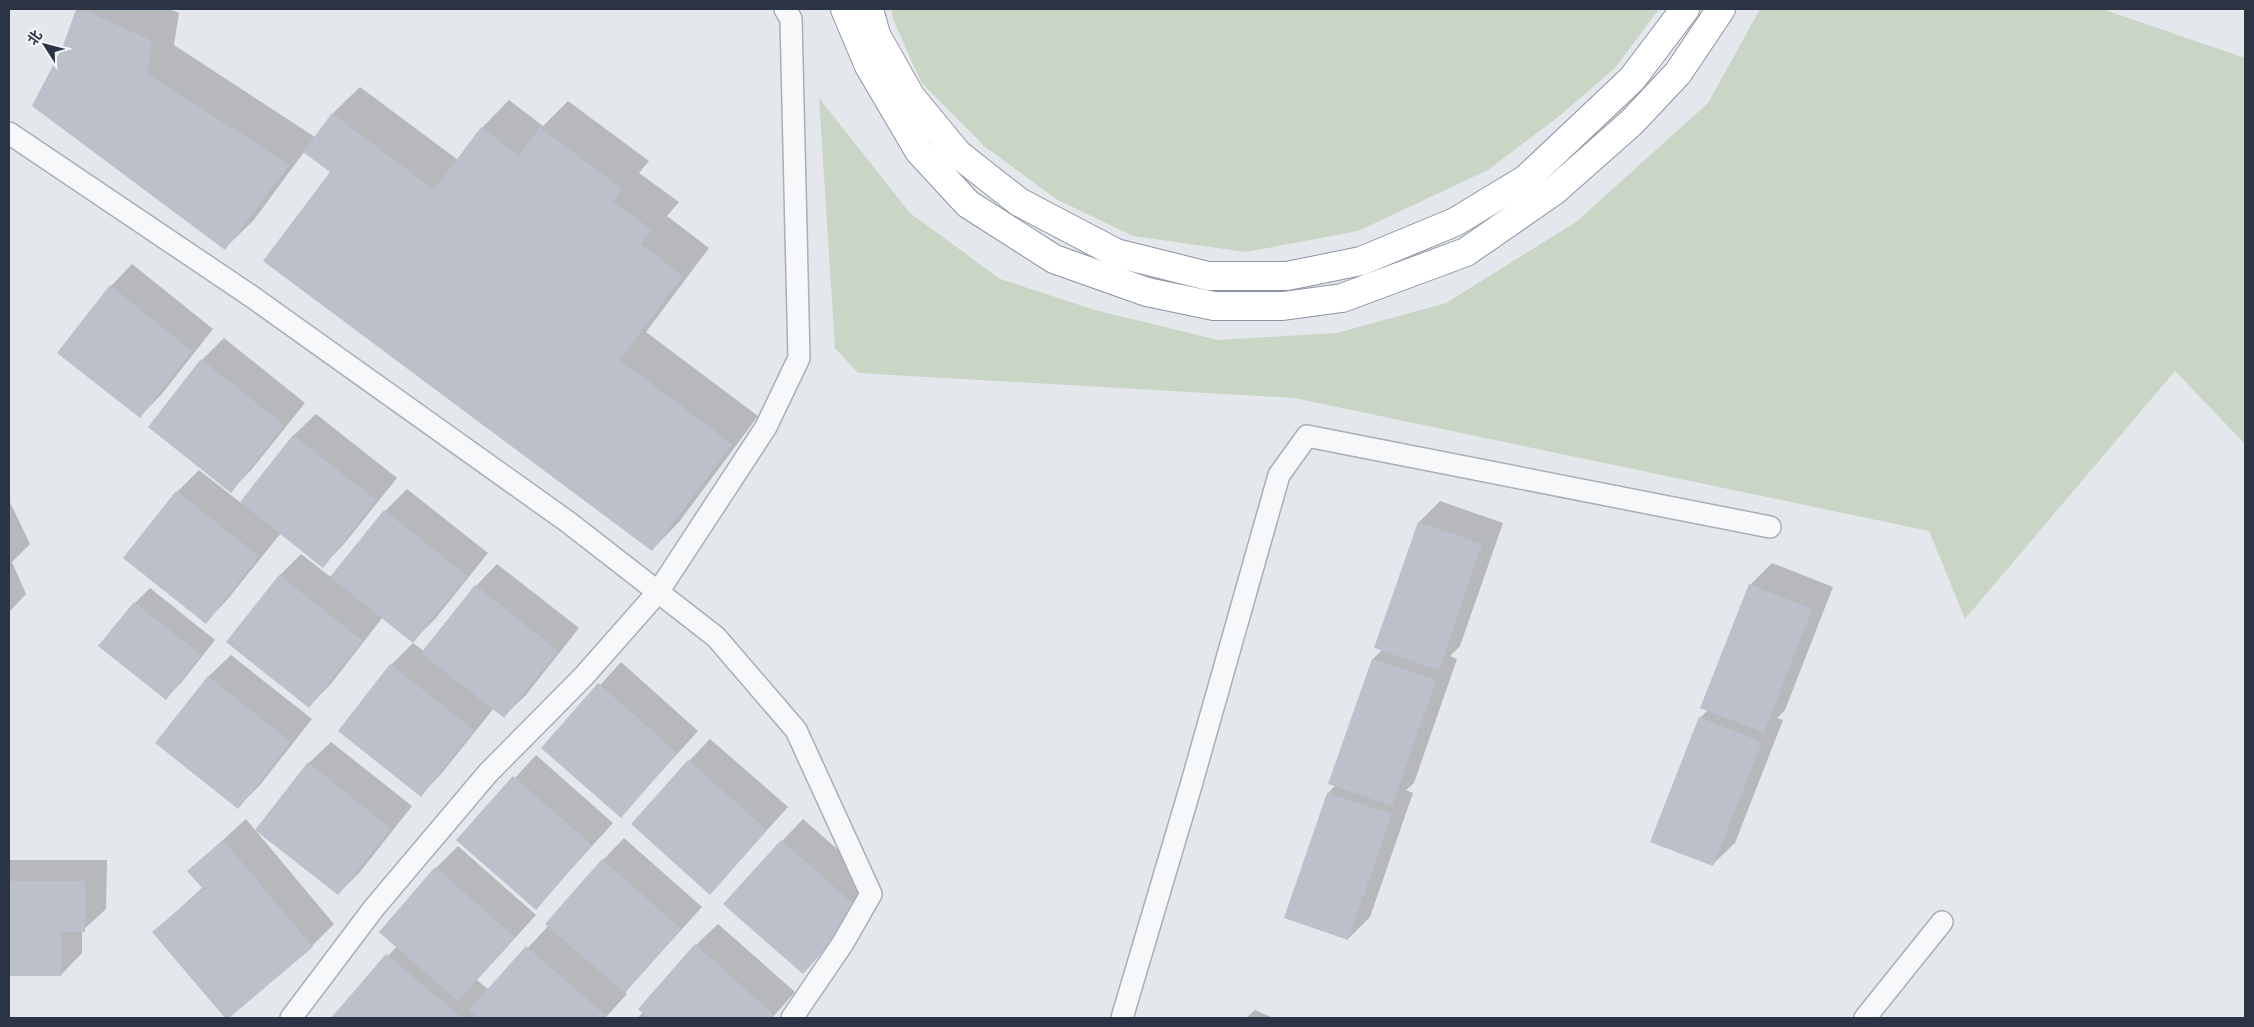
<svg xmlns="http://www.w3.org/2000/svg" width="2254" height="1027" viewBox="0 0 2254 1027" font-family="Overpass,'Noto Sans SC',sans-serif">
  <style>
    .green { fill: #c9d6c5 }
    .shadow { fill: #0003 }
    .building { fill: #bbc0ca }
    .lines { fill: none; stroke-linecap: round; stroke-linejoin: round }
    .service-casing { stroke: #a9aeb7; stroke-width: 24 }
    .motorway-casing { stroke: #8b94a3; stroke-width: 30 }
    .service { stroke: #f7f8fa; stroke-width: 21 }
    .motorway { stroke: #fff; stroke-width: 28 }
  </style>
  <rect width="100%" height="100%" fill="#e4e7ec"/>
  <g class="green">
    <path d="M891 9H1659L1615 68 1557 118 1488 170 1358 231 1246 252 1133 236 1056 199 984 146 921 82 893 19Z"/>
    <path d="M1760 9H2102L2245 58V444L2175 371 1965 619 1929 531 1294 398 858 373 835 348 819 98 910 213 1000 279 1095 310 1218 340 1337 333 1446 303 1576 222 1708 103Z"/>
  </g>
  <g class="shadow">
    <path d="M78 9H169L179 13 174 45 315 137 332 114 360 87 458 160 482 128 509 100 543 126 568 101 649 161 639 173 679 202 667 216 709 248 646 332 758 416 679 522 652 550 331 171 304 152 253 221 225 248 64 47Z"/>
    <path d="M132 264 213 329 161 395 139 417 111 286Z"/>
    <path d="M224 338 305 403 252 469 231 491 202 360Z"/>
    <path d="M316 414 397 478 344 544 323 566 281 533 227 600 206 622 124 558 177 492 199 470 241 503 294 435Z"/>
    <path d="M407 489 488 553 435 619 413 641 383 617 330 685 309 706 227 642 280 575 301 554 332 578 385 511Z"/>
    <path d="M9 500 30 544 12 562 26 594 9 612Z"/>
    <path d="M1440 501 1503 523 1460 646 1450 656 1457 659 1414 783 1406 790 1413 793 1370 917 1348 939 1285 917 1328 793 1336 785 1373 659 1383 649 1419 522Z"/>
    <path d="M1772 563 1833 587 1785 710 1777 718 1783 720 1735 843 1713 864 1700 718 1708 710 1750 585Z"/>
    <path d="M497 564 579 628 526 695 504 716 494 708 442 773 421 795 339 731 391 665 413 643 424 651 476 586Z"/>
    <path d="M150 588 215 640 181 683 166 698 100 646 135 603Z"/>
    <path d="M231 655 312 719 260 785 238 807 157 743 209 676Z"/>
    <path d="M621 662 698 731 621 816 543 748Z"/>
    <path d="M710 739 788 807 710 893 689 761Z"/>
    <path d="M331 742 412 806 360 872 338 894 309 763Z"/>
    <path d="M536 755 613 823 536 908 458 840Z"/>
    <path d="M246 819 334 924 312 946 227 1018 154 932 203 887 189 871Z"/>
    <path d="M803 819 880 887 803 973 782 841Z"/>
    <path d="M624 838 702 907 625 992 627 994 605 1018H333L397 946 436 868 458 846 536 915 477 980 489 990 549 925 603 860Z"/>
    <path d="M9 860H107L106 909 82 931V953L61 975H9Z"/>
    <path d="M718 924 795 992 772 1018H638L696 945Z"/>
    <path d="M1255 1010 1273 1018H1246Z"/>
  </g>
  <g class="building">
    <path d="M76 9H82L152 41 147 73 289 165 225 250 32 106 63 46Z"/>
    <path d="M332 113 434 190 481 127 519 156 540 127 622 189 613 201 652 230 641 244 683 276 620 360 732 444 652 551 263 261 330 172 303 152Z"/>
    <path d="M110 285 192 351 140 418 57 353Z"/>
    <path d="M201 359 284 425 231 493 148 427Z"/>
    <path d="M293 435 376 500 323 568 240 502Z"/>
    <path d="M176 491 259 556 206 624 123 558Z"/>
    <path d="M384 510 467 576 413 643 330 577Z"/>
    <path d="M1418 522 1482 544 1439 670 1374 648Z"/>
    <path d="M279 575 362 640 309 708 226 642Z"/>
    <path d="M1749 584 1812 609 1764 733 1700 708Z"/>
    <path d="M475 585 558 651 504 718 421 653Z"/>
    <path d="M134 602 201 655 166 700 98 646Z"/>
    <path d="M1372 659 1436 680 1392 806 1328 784Z"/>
    <path d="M390 664 474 730 421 797 338 731Z"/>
    <path d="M208 676 291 742 238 809 155 743Z"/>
    <path d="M598 683 677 753 621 818 541 748Z"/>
    <path d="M1699 717 1762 742 1713 866 1650 842Z"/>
    <path d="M688 760 767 830 710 895 631 824Z"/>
    <path d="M308 762 391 829 338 895 255 830Z"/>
    <path d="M513 776 592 845 536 910 456 840Z"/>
    <path d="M1327 793 1392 814 1348 940 1284 918Z"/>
    <path d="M223 840 313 947 229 1018H225L152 932 203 889 187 871Z"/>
    <path d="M781 840 860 910 803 974 723 904Z"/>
    <path d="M602 859 681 929 625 993 545 924Z"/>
    <path d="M435 867 515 937 458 1001 379 932Z"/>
    <path d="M9 881H85V932H61V976H9Z"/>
    <path d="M695 944 774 1015 771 1018H648L638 1009Z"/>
    <path d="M526 946 606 1016 604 1018H478L469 1010Z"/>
    <path d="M386 954 462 1018H331Z"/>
  </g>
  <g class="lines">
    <defs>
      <g id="service">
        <path d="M9 133 251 296 568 522 716 637 796 730 871 894 843 943 792 1018"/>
        <path d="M291 1018 374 908 488 773 584 676 658 592 766 427 799 358 791 19 785 9"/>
        <path d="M1122 1018 1190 789 1279 475 1307 436 1770 527"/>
        <path d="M1865 1018 1942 922"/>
      </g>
      <g id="motorway">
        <path d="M845 9 869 66 919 151 968 204 1054 259 1147 292 1214 306H1283L1342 298 1466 252 1554 191 1632 122 1678 73 1721 9"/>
        <path d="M869 9 876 35 911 97 958 154 1019 202 1116 253 1208 276H1287L1361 261 1455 222 1526 179 1632 79 1685 9"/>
      </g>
    </defs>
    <use href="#service" class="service-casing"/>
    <use href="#motorway" class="motorway-casing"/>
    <use href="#service" class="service"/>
    <use href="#motorway" class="motorway"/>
  </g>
  <rect width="2254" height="1027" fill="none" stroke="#2b3445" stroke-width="20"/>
  <g transform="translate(45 45) rotate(306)" stroke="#f4f6f9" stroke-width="4" paint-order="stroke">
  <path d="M0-4L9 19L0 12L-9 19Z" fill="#2b3445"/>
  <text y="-8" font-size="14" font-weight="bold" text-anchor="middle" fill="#2b3445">北</text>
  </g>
</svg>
